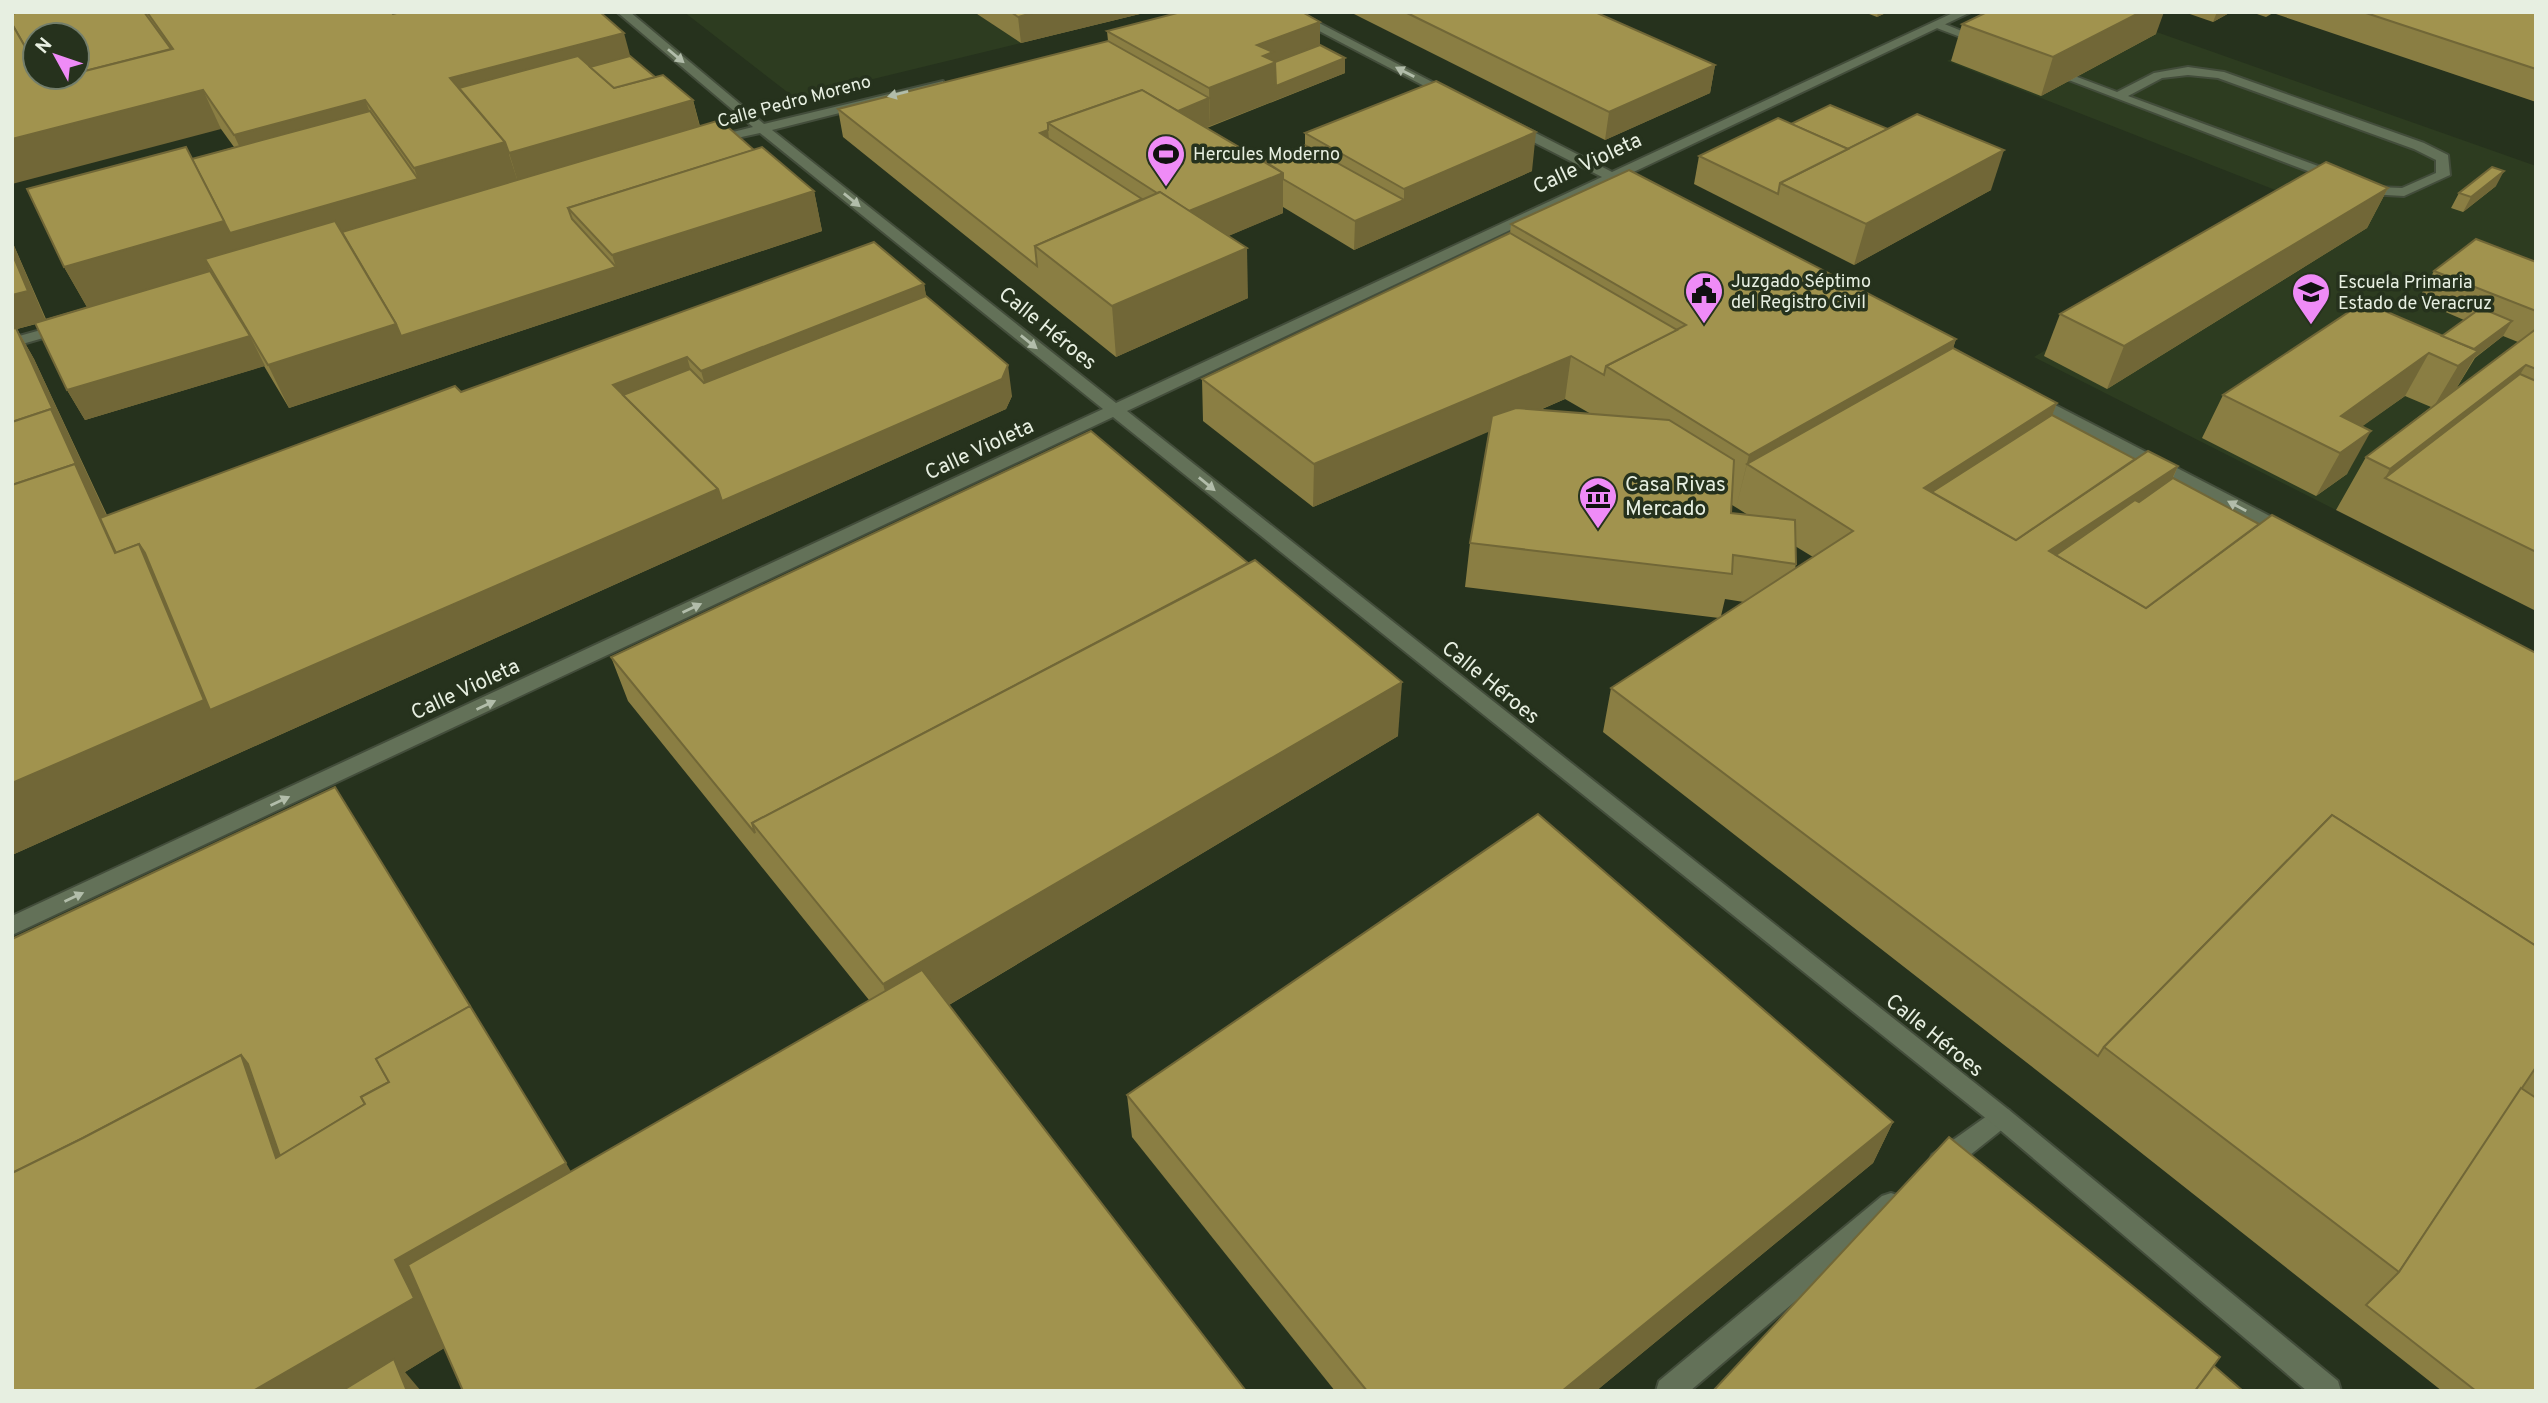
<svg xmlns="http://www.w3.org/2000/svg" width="2548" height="1403" viewBox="0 0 2548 1403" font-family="Overpass,sans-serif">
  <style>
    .built { fill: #2d3c20 }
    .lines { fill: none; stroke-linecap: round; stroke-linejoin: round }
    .service-casing { stroke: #434d3b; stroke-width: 4 }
    .minor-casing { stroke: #434d3b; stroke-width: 4 }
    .service { fill: #637158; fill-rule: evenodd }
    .minor { fill: #637158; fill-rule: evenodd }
    .wall { fill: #8a7e43; fill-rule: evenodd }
    .shaded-wall { fill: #716737 }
    .building { fill: #a1934e; stroke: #716737; stroke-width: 2 }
    .oneway { fill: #b2bdaa }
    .labels { text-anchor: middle; stroke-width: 7; stroke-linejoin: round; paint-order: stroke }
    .far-street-label { font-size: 18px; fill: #e7efe1; stroke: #26321d }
    .far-poi-label { font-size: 18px; fill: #e7efe1; stroke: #26321d; text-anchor: start }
    .street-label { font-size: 21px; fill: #e7efe1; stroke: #26321d }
    .poi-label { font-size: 21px; fill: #e7efe1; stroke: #26321d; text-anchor: start }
  </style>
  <rect width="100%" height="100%" fill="#26321d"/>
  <g class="built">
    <path d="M684 12H974L1021 43 795 98Z"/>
    <path d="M2047 12H2100L2536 166V356L2336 510 2034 357 2298 199 1947 61Z"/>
  </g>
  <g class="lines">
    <defs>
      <g id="service">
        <path d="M1934 23H1942L1989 42 1979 44 1934 27Z"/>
        <path d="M2188 67 2224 72 2424 143 2448 155 2450 175 2404 196 2368 194 2066 79 2072 75 2117 92 2154 73ZM2188 75 2218 78 2414 149 2436 160V173L2402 188 2375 187 2128 96 2162 78Z"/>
        <path d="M2001 1106 2009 1110 2013 1117 2009 1124 1950 1171 1941 1174 1932 1171 1929 1163 1932 1155Z"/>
        <path d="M1891 1193 1900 1196 1903 1204 1900 1212 1690 1391H1656L1659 1381 1882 1196Z"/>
      </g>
      <g id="minor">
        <path d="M617 12H630L764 124 943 81V87L772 130 1116 403 1602 177 1510 130V124H1518L1612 172 1955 12H1971L1623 177V183L1612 182 1127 411 2009 1110 2338 1381 2341 1391H2307L1993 1124 1113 417 12 935V916L1103 409 760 133 709 144V138L753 127Z"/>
        <path d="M1283 12H1298L1459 96 1449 99Z"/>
        <path d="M66 323 73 327 71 330 12 347V338Z"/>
        <path d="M2032 393 2293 528 2296 532 2287 538 2281 536 2026 401V395Z"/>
      </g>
    </defs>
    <use href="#service" class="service-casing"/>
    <use href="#minor" class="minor-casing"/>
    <use href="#service" class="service"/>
    <use href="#minor" class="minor"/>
  </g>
  <g class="wall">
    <path d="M19 12H600L630 56 655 77 693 100 700 126 754 150 814 191 822 231 289 408 264 366 85 420 67 390 36 324 17 329 34 359 107 515 461 392 924 284 926 296 1012 396 1006 409 12 855V241L46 319 87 307 64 267 192 159 234 147 221 129Z"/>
    <path d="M974 12H1148L1021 43Z"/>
    <path d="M1350 12H1595L1715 65 1710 93 1605 140Z"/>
    <path d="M1864 12H1888L1877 17Z"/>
    <path d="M2184 12H2231L2213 22Z"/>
    <path d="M2251 12H2536V102L2273 13 2266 17Z"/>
    <path d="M1320 22V45L1345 73 1207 128 1264 161 1305 145V133L1532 171 1354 250 1283 207V213L1228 236 1248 298 1116 357 843 137 838 109 1108 41 1107 31Z"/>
    <path d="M1962 24 2156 34 2041 96 1951 61Z"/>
    <path d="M1791 124 1991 190 1854 265 1694 184 1699 156Z"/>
    <path d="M2496 186 2463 212 2451 208 2459 193Z"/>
    <path d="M2388 188 2367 228 2107 389 2044 356 2060 314Z"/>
    <path d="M1511 224 1956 339 1953 348 2057 403 2052 415 2135 459 2178 466 2173 478 2259 524 2536 653V1391H2442L2072 1098 1603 732 1611 688 1719 618 1465 587 1470 543 1489 431 1313 507 1203 421 1202 379 1510 233ZM1565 399 1591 414 1540 410ZM1732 505 1737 508 1748 515 1731 513ZM1795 546 1813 557 1795 569 1796 564ZM1725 599 1744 602 1721 616Z"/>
    <path d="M2536 262V611L2336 510 2366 457 2431 407 2405 396 2362 426 2347 474 2316 496 2202 438 2223 395 2442 336 2464 320 2418 300 2434 271ZM2503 336 2518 342 2456 389 2475 358Z"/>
    <path d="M611 657 1398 736 949 1005 444 1348 405 1372 12 1391 571 1172 869 1000 628 701Z"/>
    <path d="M1127 1095 1893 1122 1873 1163 1596 1391H1335L1132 1137Z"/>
  </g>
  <g class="shaded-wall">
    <path d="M1036 12H1148L1021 43 1018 17Z"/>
    <path d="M1878 12H1888L1877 17Z"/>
    <path d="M2141 12H2164L2156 34 2041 96 2053 57Z"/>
    <path d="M2217 12H2231L2213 22Z"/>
    <path d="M1320 22V59L1345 58V73L1210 126 1209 88 1257 45Z"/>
    <path d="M624 33 634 70 475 114 450 78Z"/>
    <path d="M1715 65 1710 93 1605 140 1609 112Z"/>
    <path d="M203 90 221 129 12 184V139Z"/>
    <path d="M1209 98 1210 126 1175 140 1174 112Z"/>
    <path d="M365 100 381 139 252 174 234 135Z"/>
    <path d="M693 100 700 128 518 182 509 153Z"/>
    <path d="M1048 130 1051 158 1040 133Z"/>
    <path d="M1536 132 1532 171 1354 250 1355 221 1404 200V189Z"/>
    <path d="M505 142 518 182 212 272 205 259 211 272 88 309 64 267 224 221 418 179 414 168Z"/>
    <path d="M2004 150 1991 190 1854 265 1866 224Z"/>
    <path d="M2504 171 2496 186 2463 212 2471 197Z"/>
    <path d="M1283 173V213L1188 253 1186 212Z"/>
    <path d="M2388 188 2367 228 2107 389 2124 346Z"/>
    <path d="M814 191 822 231 289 408 268 365 396 324 616 267 612 255Z"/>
    <path d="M12 241 46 321 17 329 34 359 127 560 139 544 718 489 1008 365 1012 396 1006 409 12 855V783L115 553 12 331Z"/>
    <path d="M1247 248 1248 298 1116 357 1112 306Z"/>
    <path d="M924 284 931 326 713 413 701 371Z"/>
    <path d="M2512 321 2503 336 2474 358 2453 394 2433 408 2458 366 2454 364Z"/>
    <path d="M250 336 265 366 85 420 67 390Z"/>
    <path d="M1956 339 1939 391 1747 464 1736 508 1749 455Z"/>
    <path d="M2429 353 2405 396 2332 448 2341 416Z"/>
    <path d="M1571 356 1565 399 1313 507 1314 464Z"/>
    <path d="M687 357 699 400 642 422 613 385Z"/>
    <path d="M2526 365 2494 416 2385 478 2390 469Z"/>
    <path d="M2057 403 2040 446 1940 511 1924 488Z"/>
    <path d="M2371 431 2347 474 2316 496 2340 453Z"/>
    <path d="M2178 466 2158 509 2062 574 2049 551Z"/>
    <path d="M1402 682 1398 736 897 1036 883 984Z"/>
    <path d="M241 1055 423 1132 12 1248Z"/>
    <path d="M1893 1122 1873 1163 1596 1391H1562Z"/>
    <path d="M566 1163 595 1213 451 1344 405 1372 421 1391H253L395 1260Z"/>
  </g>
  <g class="building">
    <path d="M19 12H144L171 49 77 73V35H35V64L12 24V14Z"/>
    <path d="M147 12H391L393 14 401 12H600L624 33 450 78 505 142 414 168 365 100 234 135 203 90 12 139V24L35 64V77H43L45 81 60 77H77V73L173 49Z"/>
    <path d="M1011 12H1036L1018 17Z"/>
    <path d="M1181 12H1302L1320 22 1257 45 1273 52 1263 56 1276 62 1209 88 1107 31Z"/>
    <path d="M1405 12H1595L1715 65 1609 112Z"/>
    <path d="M1987 12H2141L2053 57 1962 24Z"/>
    <path d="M2363 12H2536V69Z"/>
    <path d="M1108 41 1209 98 1178 111 1142 90 1048 123V130L1040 133 1142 199 1035 246 1037 266 838 109Z"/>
    <path d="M1320 45 1345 58 1276 86 1275 62Z"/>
    <path d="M578 56 614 88 663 75 693 100 509 153 505 142 459 88Z"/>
    <path d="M630 56 655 77 614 88 590 67Z"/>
    <path d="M43 77H60L45 81Z"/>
    <path d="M1436 81 1536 132 1404 189 1305 133Z"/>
    <path d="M1142 90 1283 173 1189 211 1160 192 1157 193 1048 123Z"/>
    <path d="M1830 105 1888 129 1848 149 1791 124Z"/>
    <path d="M370 111 418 179 230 233 192 159Z"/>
    <path d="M1917 114 2004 150 1866 224 1780 183Z"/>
    <path d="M1778 118 1848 149 1780 183 1778 194 1699 156Z"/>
    <path d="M720 120 754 150 568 208 572 219 616 267 401 336 396 324 342 232Z"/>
    <path d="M1305 145 1404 200 1355 221 1283 179V173L1264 161Z"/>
    <path d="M186 147 224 221 64 267 27 189Z"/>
    <path d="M762 147 814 191 612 255 568 208Z"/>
    <path d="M2326 162 2388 188 2124 346 2060 314Z"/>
    <path d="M2492 167 2504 171 2471 197 2459 193Z"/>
    <path d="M1629 170 1956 339 1749 455 1606 366 1686 325 1511 224Z"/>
    <path d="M1160 192 1247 248 1112 306 1035 246Z"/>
    <path d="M335 221 396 324 268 365 205 259Z"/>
    <path d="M1510 233 1677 330 1606 366 1604 375 1571 356 1314 464 1202 379Z"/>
    <path d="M2476 239 2536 262V311L2434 271Z"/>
    <path d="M874 242 924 284 701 371 687 357 613 385 718 489 210 710 145 553 139 544 116 553 100 518 455 386 461 392Z"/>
    <path d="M12 253 28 291 12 295Z"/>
    <path d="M210 271 250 336 67 390 35 323Z"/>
    <path d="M926 296 1008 365 1002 379 722 501 718 489 623 395 690 369 704 383Z"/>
    <path d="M2364 302 2478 351 2458 366 2429 353 2341 416 2371 431 2340 453 2223 395Z"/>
    <path d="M2481 308 2512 321 2474 349 2442 336Z"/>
    <path d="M16 328 58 421 51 409 12 422V329Z"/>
    <path d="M2536 329V369L2526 365 2390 469 2366 457Z"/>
    <path d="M1953 348 2057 403 1924 488 2016 540 2148 451 2178 466 2049 551 2146 608 2272 515 2536 653V946L2332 815 2104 1047 2098 1056 1611 688 1853 531 1747 464Z"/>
    <path d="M2520 374 2536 381V552L2385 478Z"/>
    <path d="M1516 408 1669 420 1734 460 1731 513 1795 520 1796 564 1733 555 1732 574 1470 543 1492 416Z"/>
    <path d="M51 409 80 473 75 464 12 485V422Z"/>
    <path d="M2052 415 2135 459 2016 540 1932 492Z"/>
    <path d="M1091 431 1248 563 752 823 755 833 611 657Z"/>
    <path d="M75 464 115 553 139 544 204 700 12 783V594L13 593 12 591V485Z"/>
    <path d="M2173 478 2259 524 2146 608 2056 555 2135 500 2139 502Z"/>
    <path d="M1255 560 1402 682 883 984 752 823Z"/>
    <path d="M335 787 470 1006 376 1059 389 1082 361 1097 365 1104 280 1156 248 1064 241 1055 83 1138 12 1173V939Z"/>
    <path d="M1538 814 1893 1122 1562 1391H1367L1127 1095Z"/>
    <path d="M2332 815 2536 946V1067L2399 1272 2104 1047Z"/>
    <path d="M922 970 1246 1391H463L408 1265Z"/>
    <path d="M470 1006 566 1163 395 1260 414 1298 253 1391H12V1173L83 1138 241 1055 276 1158 365 1104 361 1097 389 1082 376 1059Z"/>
    <path d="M2521 1088 2536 1098V1391H2476L2366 1305 2399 1272Z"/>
    <path d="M1949 1137 2220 1357 2195 1391H1713Z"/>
    <path d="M394 1359 407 1391H342Z"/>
    <path d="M2214 1366 2243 1391H2195Z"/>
  </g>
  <defs><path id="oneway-solid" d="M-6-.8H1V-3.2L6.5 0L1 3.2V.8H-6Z" transform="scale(1.75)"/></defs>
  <g class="oneway">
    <use href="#oneway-solid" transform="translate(676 56) rotate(40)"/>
    <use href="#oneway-solid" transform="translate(1405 72) rotate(-153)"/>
    <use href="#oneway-solid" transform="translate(898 94) rotate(166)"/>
    <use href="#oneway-solid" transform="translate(852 200) rotate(39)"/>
    <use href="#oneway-solid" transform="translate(1029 342) rotate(39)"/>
    <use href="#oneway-solid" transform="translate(1207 484) rotate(39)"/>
    <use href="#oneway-solid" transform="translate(2237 506) rotate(-152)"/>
    <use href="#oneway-solid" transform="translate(692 608) rotate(-25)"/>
    <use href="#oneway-solid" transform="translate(486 705) rotate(-25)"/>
    <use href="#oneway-solid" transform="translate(280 801) rotate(-25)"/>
    <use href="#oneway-solid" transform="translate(74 897) rotate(-25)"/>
  </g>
  <defs>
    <symbol id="stadium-pin" viewBox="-11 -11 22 30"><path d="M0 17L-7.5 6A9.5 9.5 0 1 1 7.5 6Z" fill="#ef8bf7" stroke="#26321d"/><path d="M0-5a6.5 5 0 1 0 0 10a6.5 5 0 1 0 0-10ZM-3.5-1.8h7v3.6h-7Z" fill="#111"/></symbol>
    <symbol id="civic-pin" viewBox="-11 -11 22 30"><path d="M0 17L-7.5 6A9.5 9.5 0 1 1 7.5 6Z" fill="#ef8bf7" stroke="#26321d"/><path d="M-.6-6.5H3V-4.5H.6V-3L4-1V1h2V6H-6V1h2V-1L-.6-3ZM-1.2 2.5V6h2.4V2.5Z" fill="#111"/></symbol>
    <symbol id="school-pin" viewBox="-11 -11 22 30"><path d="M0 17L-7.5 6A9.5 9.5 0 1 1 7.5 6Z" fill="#ef8bf7" stroke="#26321d"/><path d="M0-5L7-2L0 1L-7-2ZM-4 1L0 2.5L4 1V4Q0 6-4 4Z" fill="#111"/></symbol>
    <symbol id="museum-pin" viewBox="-11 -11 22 30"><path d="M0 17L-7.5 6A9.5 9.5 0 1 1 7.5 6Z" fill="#ef8bf7" stroke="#26321d"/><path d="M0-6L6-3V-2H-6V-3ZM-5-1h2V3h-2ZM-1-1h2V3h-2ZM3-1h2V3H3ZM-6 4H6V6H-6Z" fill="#111"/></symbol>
  </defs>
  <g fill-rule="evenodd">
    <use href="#stadium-pin" x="1144" y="132" width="44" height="60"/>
    <use href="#civic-pin" x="1682" y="269" width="44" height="60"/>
    <use href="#school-pin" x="2289" y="270" width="44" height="60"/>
    <use href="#museum-pin" x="1576" y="474" width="44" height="60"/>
  </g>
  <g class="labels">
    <g class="far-street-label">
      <text transform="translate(794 101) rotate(-15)" y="6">Calle Pedro Moreno</text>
    </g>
    <g class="far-poi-label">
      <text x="1193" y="160">Hercules Moderno</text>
      <text x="1731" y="287">Juzgado Séptimo<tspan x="1731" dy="21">del Registro Civil</tspan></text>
      <text x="2338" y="288">Escuela Primaria<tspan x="2338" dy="21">Estado de Veracruz</tspan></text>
    </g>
    <g class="street-label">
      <text transform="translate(1587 163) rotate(-25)" y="7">Calle Violeta</text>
      <text transform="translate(1048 328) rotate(39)" y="7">Calle Héroes</text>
      <text transform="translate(979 449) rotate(-25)" y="7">Calle Violeta</text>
      <text transform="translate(1491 682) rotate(39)" y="7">Calle Héroes</text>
      <text transform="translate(465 689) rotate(-25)" y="7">Calle Violeta</text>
      <text transform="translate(1935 1035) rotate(39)" y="7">Calle Héroes</text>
    </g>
    <g class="poi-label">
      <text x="1625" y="491">Casa Rivas<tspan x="1625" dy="24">Mercado</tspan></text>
    </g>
  </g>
  <rect width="2548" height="1403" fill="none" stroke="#e7efe1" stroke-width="28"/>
  <g transform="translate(56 56) rotate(310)"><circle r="33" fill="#26321d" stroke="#737e6b" stroke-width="2"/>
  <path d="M0-5L12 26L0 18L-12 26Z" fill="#ef8bf7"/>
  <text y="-10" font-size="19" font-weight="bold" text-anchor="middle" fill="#e7efe1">N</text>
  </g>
</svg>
